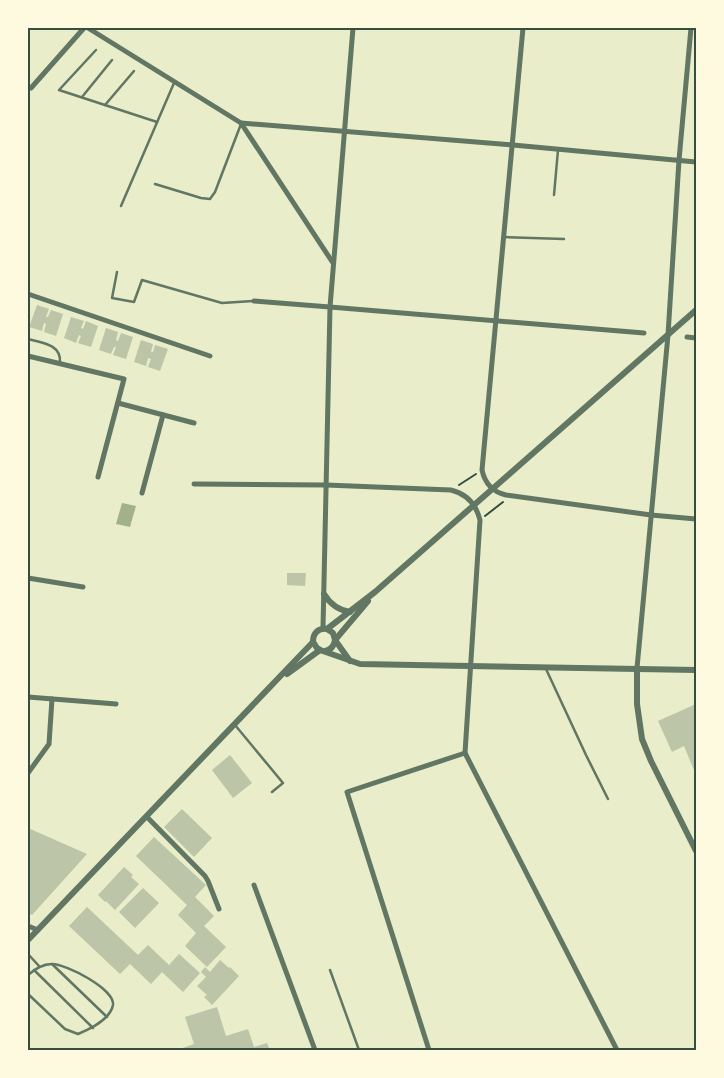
<svg xmlns="http://www.w3.org/2000/svg" width="724" height="1078" viewBox="0 0 724 1078" font-family="Roboto,sans-serif">
  <style>
    .water { fill: #a3b18a }
    .building { fill: #bcc5a7 }
    .lines { fill: none; stroke-linecap: round; stroke-linejoin: round }
    .path { stroke: #344e41; stroke-width: 2 }
    .service { stroke: #617663; stroke-width: 2.5 }
    .minor { stroke: #617663; stroke-width: 5 }
    .tertiary { stroke: #617663; stroke-width: 6 }
    .neatline { fill: none; stroke: #344e41; stroke-width: 2 }
  </style>
  <rect width="100%" height="100%" fill="#e9edc9"/>
  <path class="water" d="M122 503 136 506 130 527 116 524Z"/>
  <g class="building">
    <path d="M37 305 49 309 46 317H48L51 310 63 314 56 336 44 332 46 324 44 323 42 331 29 327Z"/>
    <path d="M71 317 84 321 81 328 83 329 86 321 98 326 91 347 78 343 81 336 79 335 76 343 64 338Z"/>
    <path d="M106 328 118 332 116 340 118 341 121 333 133 337 126 359 113 355 116 347H114L111 354 99 350Z"/>
    <path d="M141 340 153 344 151 352H153L155 345 168 349 160 371 148 367 151 359 148 358 146 366 134 362Z"/>
    <path d="M287 573H306L305 586 287 585Z"/>
    <path d="M696 704V775L684 746 672 752 658 721Z"/>
    <path d="M230 755 252 783 233 798 212 770Z"/>
    <path d="M182 809 212 838 194 857 164 827Z"/>
    <path d="M28 828 87 854 32 915 28 913Z"/>
    <path d="M154 837 206 885 195 897 214 916 204 926 226 947 207 967 185 946 196 933 178 915 187 905 136 856Z"/>
    <path d="M124 867 133 875 131 877 139 884 115 910 106 901 105 902 98 895Z"/>
    <path d="M143 888 159 903 135 928 119 912Z"/>
    <path d="M87 907 138 955 148 945 169 965 179 954 200 973 183 992 162 972 151 984 130 964 120 974 69 926Z"/>
    <path d="M220 960 229 968 230 967 239 976 212 1005 204 997 207 995 197 986 206 977 201 972 205 967 210 972Z"/>
    <path d="M217 1007 226 1036 248 1029 254 1047 267 1043 270 1050H177L194 1044 185 1017Z"/>
  </g>
  <g class="lines">
    <g class="path">
      <path d="M459 485 476 474"/>
      <path d="M485 516 503 502"/>
    </g>
    <g class="service">
      <path d="M96 50 59 90 157 122"/>
      <path d="M82 97 112 60"/>
      <path d="M105 105 134 71"/>
      <path d="M155 184 201 198 210 199 215 192 241 124"/>
      <path d="M554 195 558 150"/>
      <path d="M121 206 174 83"/>
      <path d="M504 237 564 239"/>
      <path d="M117 272 112 298 134 302 142 280 222 303 253 301"/>
      <path d="M28 339C42 343 61 344 60 362"/>
      <path d="M546 669 586 755 608 799"/>
      <path d="M235 725 283 783 272 792"/>
      <path d="M28 954 39 966"/>
      <path d="M52 964 107 1017"/>
      <path d="M34 970 93 1028"/>
      <path d="M330 970 359 1050"/>
      <path d="M28 975C35 969 42 964 52 964 66 964 115 989 113 1005 110 1020 90 1029 78 1034L65 1029 28 994"/>
    </g>
    <g class="minor">
      <path d="M88 28 241 123 333 263"/>
      <path d="M523 28 482 470C485 484 493 492 506 495L651 515 696 519"/>
      <path d="M31 88 84 28"/>
      <path d="M241 123 513 145 696 162"/>
      <path d="M28 294 210 356"/>
      <path d="M254 301 330 307 644 333"/>
      <path d="M687 337 696 338"/>
      <path d="M28 356 124 379 98 477"/>
      <path d="M118 403 194 423"/>
      <path d="M194 484 326 485 451 490C467 494 476 504 480 520L465 753 617 1050"/>
      <path d="M142 493 163 415"/>
      <path d="M28 578 83 587"/>
      <path d="M323 628 330 307 353 28"/>
      <path d="M637 668 668 335 679 160 691 28"/>
      <path d="M28 697 116 704"/>
      <path d="M28 773 49 744 52 699"/>
      <path d="M147 817 205 876 208 881 219 909"/>
      <path d="M254 885 315 1050"/>
      <path d="M28 926 38 930"/>
      <path d="M429 1050 347 792 465 753"/>
    </g>
    <g class="tertiary">
      <path d="M324 594C330 604 338 610 350 612"/>
      <path d="M327 629 333 633 335 640 350 661"/>
      <path d="M313 642 317 648 320 650 360 664 696 670"/>
      <path d="M325 651C331 650 334 646 335 640L368 601"/>
      <path d="M637 668V704L642 739 651 761 696 851"/>
      <path d="M287 674 320 650"/>
      <path d="M28 940 313 642C313 633 318 628 327 629L375 592 696 310"/>
    </g>
  </g>
  <rect width="724" height="1078" fill="none" stroke="#fefae0" stroke-width="58"/>
  <rect x="29" y="29" width="666" height="1020" class="neatline"/>
</svg>
